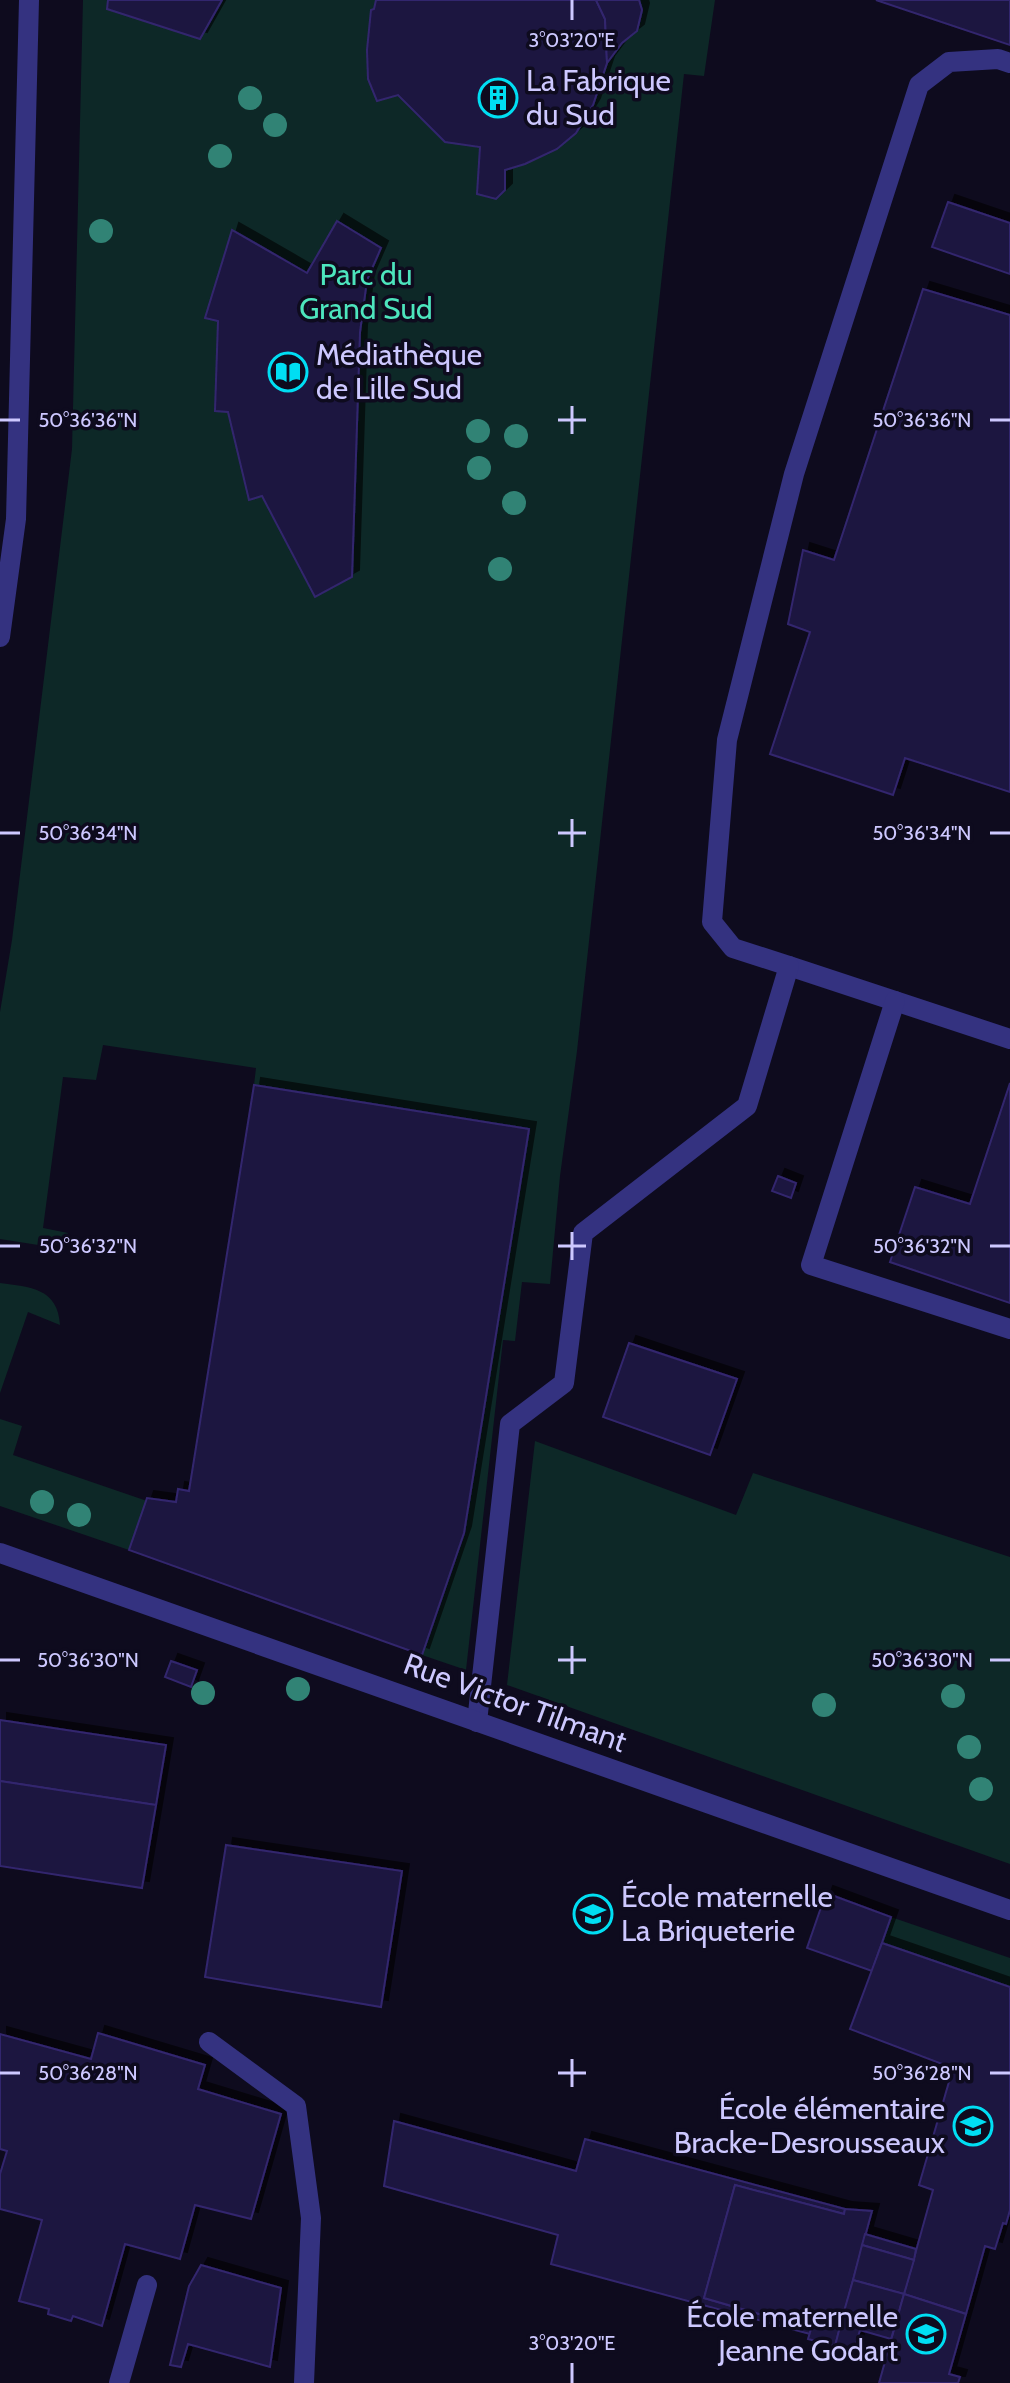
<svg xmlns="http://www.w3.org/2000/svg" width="1010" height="2383" viewBox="0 0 1010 2383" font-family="Cabin,sans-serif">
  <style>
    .green { fill: #0d2827 }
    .building { fill: #1d1640; stroke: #33266e; stroke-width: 2; filter: url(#shadow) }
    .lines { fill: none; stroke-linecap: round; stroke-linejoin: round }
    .service { stroke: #343280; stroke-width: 20 }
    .minor { stroke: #343280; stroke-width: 20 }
    .tree { fill: #318375 }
    .ticks { fill: none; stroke: #cdc8ff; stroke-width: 3 }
    .labels { text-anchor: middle; stroke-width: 7; stroke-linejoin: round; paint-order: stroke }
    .poi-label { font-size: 30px; fill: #cdc8ff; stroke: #0e0b1e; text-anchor: start }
    .park-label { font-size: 30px; fill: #4de5bd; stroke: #0e0b1e }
    .street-label { font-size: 30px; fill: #cdc8ff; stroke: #0e0b1e }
    .ticks-label { font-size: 20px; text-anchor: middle; fill: #cdc8ff; stroke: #0e0b1e; stroke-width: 7; stroke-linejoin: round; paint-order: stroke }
  </style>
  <defs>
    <filter id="shadow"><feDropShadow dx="7" dy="-7" stdDeviation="0" flood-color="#0009"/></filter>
  </defs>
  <rect width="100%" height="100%" fill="#0e0b1e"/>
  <g class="green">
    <path d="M83 0H715L704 76 684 74 577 1051 560 1176 550 1284 522 1282 515 1341 503 1340 466 1670 422 1655 464 1533 528 1129 254 1085 256 1068 103 1045 96 1080 63 1077 43 1228 68 1233 64 1242 51 1247 0 1239V1012L12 940 72 449Z"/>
    <path d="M0 1283C30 1287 58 1288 60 1325L28 1312 0 1393Z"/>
    <path d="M0 1419 22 1426 13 1455 147 1501 129 1550 0 1506Z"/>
    <path d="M535 1441 736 1515 753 1473 1010 1557V1864L507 1685Z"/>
    <path d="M891 1917 1010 1958V1987L882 1943Z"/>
  </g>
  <g class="building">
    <path d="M108 0H222L200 39 107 9Z"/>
    <path d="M376 0H596L605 19 607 63 593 105 576 133 557 149 525 164 505 170V190L496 199 477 194 480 147 445 142 398 95 377 101 368 79 367 50 371 10 374 9Z"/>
    <path d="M596 0H639L642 10 637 31 622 43 607 63 605 19Z"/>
    <path d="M876 0H1010V45Z"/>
    <path d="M948 202 1010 223V274L932 247Z"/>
    <path d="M337 221 381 248 367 280 360 332 352 577 315 597 262 496 249 500 228 412 215 411 218 321 205 318 232 230 307 273Z"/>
    <path d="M923 289 1010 315V792L905 758 893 795 770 754 810 632 788 624 803 550 834 560Z"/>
    <path d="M1010 1083V1303L890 1262 915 1187 970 1204Z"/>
    <path d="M254 1085 529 1129 464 1533 422 1655 129 1550 147 1498 176 1502 178 1489 189 1491Z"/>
    <path d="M778 1176 796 1183 791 1198 772 1191Z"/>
    <path d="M629 1343 737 1379 710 1455 603 1417Z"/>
    <path d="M171 1661 197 1670 191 1687 165 1677Z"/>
    <path d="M0 1720 166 1745 156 1805 0 1781Z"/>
    <path d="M0 1781 156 1805 142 1888 0 1866Z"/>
    <path d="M226 1845 402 1871 381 2007 205 1977Z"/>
    <path d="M826 1893 891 1917 872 1971 807 1948Z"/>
    <path d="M882 1943 1010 1987V2210L1006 2224 1003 2223 995 2249 985 2246 966 2314 904 2294 933 2190 919 2185 953 2068 850 2029Z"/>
    <path d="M98 2033 205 2065 198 2089 281 2114 251 2219 195 2205 180 2259 125 2244 102 2326 73 2316 71 2321 48 2314 49 2309 19 2301 42 2220 0 2209V2174L7 2151 0 2149V2034L91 2059Z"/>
    <path d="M394 2121 576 2171 585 2139 845 2209 844 2214 735 2185 704 2298 811 2329 810 2334 551 2264 558 2235 384 2186Z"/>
    <path d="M735 2185 844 2214 845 2209 872 2211 835 2346 808 2339 811 2329 704 2298Z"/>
    <path d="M865 2234 916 2249 914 2260 862 2245Z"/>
    <path d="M862 2245 914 2260 904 2294 853 2280Z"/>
    <path d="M201 2265 281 2288 270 2367 188 2344 181 2367 170 2365 189 2286Z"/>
    <path d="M853 2280 904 2294 894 2329 843 2315Z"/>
    <path d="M904 2294 966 2314 949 2374 960 2377 958 2383H879Z"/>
    <path d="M843 2315 894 2329 891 2339 860 2330 854 2351 835 2346Z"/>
  </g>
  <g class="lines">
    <g class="service">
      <path d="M789 966 1010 1039"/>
      <path d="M895 1001 811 1265 1010 1329"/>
      <path d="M477 1722 510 1424 564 1383 583 1233 747 1106 789 966 733 948 712 922 727 740 794 474 919 85 949 62 998 59 1010 63"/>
      <path d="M209 2042 296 2106 311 2218 304 2383"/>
      <path d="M119 2383 147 2285"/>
    </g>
    <g class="minor">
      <path d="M0 637 16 519 29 0"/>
      <path d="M0 1553 1010 1910"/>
    </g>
  </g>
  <g class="tree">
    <circle cx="250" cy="98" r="12"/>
    <circle cx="275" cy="125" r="12"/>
    <circle cx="220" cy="156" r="12"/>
    <circle cx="101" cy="231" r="12"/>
    <circle cx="478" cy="431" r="12"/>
    <circle cx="516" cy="436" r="12"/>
    <circle cx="479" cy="468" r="12"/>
    <circle cx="514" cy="503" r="12"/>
    <circle cx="500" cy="569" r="12"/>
    <circle cx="42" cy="1502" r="12"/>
    <circle cx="79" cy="1515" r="12"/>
    <circle cx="298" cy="1689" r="12"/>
    <circle cx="203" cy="1693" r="12"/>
    <circle cx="953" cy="1696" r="12"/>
    <circle cx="824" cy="1705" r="12"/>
    <circle cx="969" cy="1747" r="12"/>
    <circle cx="981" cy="1789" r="12"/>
  </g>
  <path class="ticks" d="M572 0V20M572 406V434M0 420H20M558 420H586M990 420H1010M572 819V847M0 833H20M558 833H586M990 833H1010M572 1232V1260M0 1246H20M558 1246H586M990 1246H1010M572 1646V1674M0 1660H20M558 1660H586M990 1660H1010M572 2059V2087M0 2073H20M558 2073H586M990 2073H1010M572 2363V2383"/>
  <defs>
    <symbol id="building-ring" viewBox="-11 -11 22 22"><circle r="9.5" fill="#0e0b1e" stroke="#00def3" stroke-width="1.5"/><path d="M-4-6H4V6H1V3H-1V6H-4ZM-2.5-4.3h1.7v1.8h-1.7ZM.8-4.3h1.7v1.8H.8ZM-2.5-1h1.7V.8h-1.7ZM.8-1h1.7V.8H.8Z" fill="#00def3"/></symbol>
    <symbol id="library-ring" viewBox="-11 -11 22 22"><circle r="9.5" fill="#0e0b1e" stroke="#00def3" stroke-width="1.5"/><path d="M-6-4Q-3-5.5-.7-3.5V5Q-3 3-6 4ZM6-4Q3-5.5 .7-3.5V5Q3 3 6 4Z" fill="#00def3"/></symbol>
    <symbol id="school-ring" viewBox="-11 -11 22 22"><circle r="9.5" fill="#0e0b1e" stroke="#00def3" stroke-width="1.5"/><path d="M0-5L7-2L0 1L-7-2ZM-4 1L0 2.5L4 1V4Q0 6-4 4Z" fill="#00def3"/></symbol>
  </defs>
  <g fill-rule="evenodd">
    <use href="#building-ring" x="476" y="76" width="44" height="44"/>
    <use href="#library-ring" x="266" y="350" width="44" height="44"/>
    <use href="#school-ring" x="571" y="1892" width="44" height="44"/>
    <use href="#school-ring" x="951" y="2104" width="44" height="44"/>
    <use href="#school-ring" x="904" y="2312" width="44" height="44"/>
  </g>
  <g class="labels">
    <g class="poi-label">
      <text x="526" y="91">La Fabrique<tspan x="526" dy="34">du Sud</tspan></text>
      <text x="316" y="365">Médiathèque<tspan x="316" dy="34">de Lille Sud</tspan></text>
      <text x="621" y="1907">École maternelle<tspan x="621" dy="34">La Briqueterie</tspan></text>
      <text x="945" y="2119" text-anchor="end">École élémentaire<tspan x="945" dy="34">Bracke-Desrousseaux</tspan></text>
      <text x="898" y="2327" text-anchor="end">École maternelle<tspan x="898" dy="34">Jeanne Godart</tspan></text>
    </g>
    <g class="park-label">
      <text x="366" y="285">Parc du<tspan x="366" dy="34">Grand Sud</tspan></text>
    </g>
    <g class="street-label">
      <text transform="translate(515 1703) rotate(20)" y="10">Rue Victor Tilmant</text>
    </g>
  </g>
  <g class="ticks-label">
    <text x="572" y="47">3°03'20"E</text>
    <text x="88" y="427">50°36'36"N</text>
    <text x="922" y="427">50°36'36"N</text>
    <text x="88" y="840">50°36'34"N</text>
    <text x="922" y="840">50°36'34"N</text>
    <text x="88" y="1253">50°36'32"N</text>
    <text x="922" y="1253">50°36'32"N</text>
    <text x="88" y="1667">50°36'30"N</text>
    <text x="922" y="1667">50°36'30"N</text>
    <text x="88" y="2080">50°36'28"N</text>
    <text x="922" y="2080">50°36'28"N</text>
    <text x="572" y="2350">3°03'20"E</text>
  </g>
</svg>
